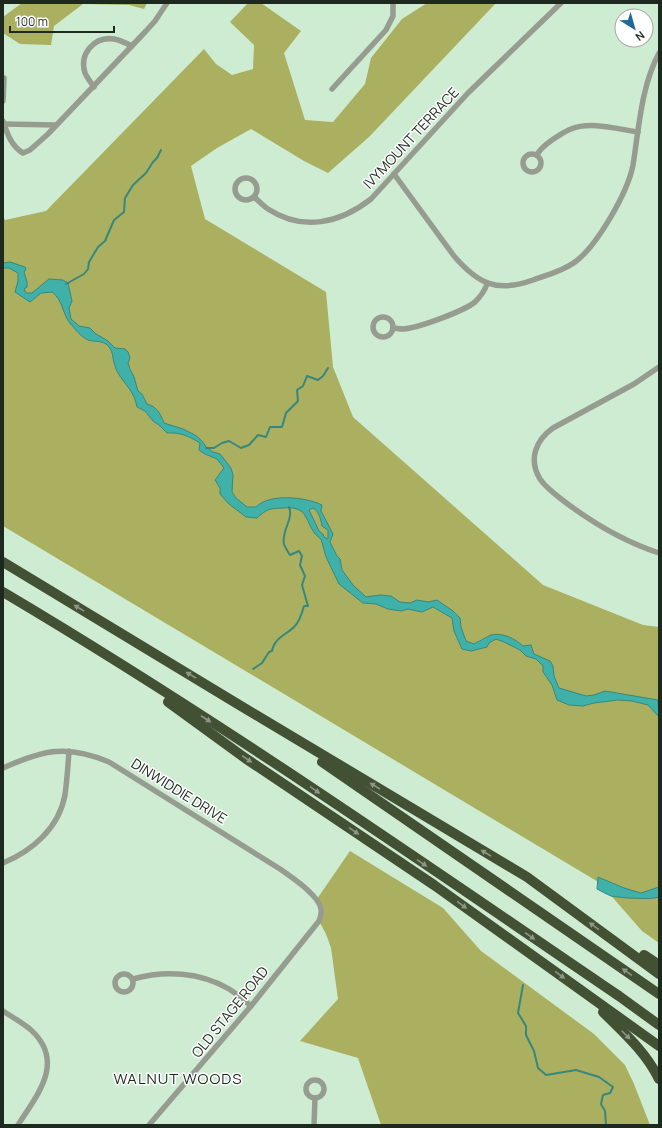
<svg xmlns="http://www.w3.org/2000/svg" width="662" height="1128" viewBox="0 0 662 1128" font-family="Manrope,sans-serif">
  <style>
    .forest { fill: #abaf60 }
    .water { fill: #40b1a8; stroke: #36887f; fill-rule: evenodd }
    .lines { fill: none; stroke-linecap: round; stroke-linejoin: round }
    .stream { stroke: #36887f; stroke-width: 2 }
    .minor { stroke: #969d90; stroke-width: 5.5 }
    .motorway { stroke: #425034; stroke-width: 10 }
    .oneway { fill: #8e9685 }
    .labels { text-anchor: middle; stroke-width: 3; stroke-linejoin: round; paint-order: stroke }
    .street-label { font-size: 14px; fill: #1d281f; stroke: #fff }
    .neighbourhood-label { font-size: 15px; letter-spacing: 1px; fill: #1d281f; stroke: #fff }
  </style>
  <rect width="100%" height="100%" fill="#ceecd2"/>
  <g class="forest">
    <path d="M22 3H147L144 9 129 5 83 4 54 26 51 45 20 44 3 33V17Z"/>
    <path d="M248 3H261L301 31 284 53 305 120 333 122 365 84 371 58 402 19 427 3H496L369 137 328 173 304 161 251 129 217 148 191 166 205 219 326 292 333 367 353 417 543 585 643 625 659 627V943L642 931 600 883 3 526V216L5 220 46 211 204 49 216 64 232 75 253 69 254 45 230 22Z"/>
    <path d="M350 851 443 908 481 951 594 1034 625 1065 634 1084 650 1125H381L358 1058 300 1041 338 999 331 948 326 934 319 921 321 916 317 899Z"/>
  </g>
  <g class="water">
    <path d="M10 262 25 267 26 269 24 272 27 282V287L24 289 26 293H32L49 279 63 280 68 283 72 301 69 308 71 319 79 326 90 328 96 334 108 341 115 348 125 349 128 352 130 358 128 363 130 369 134 377 138 391 142 394 147 404C157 407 160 413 164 423L183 429 195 435 202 441 207 448 213 452 220 454 231 468 233 475 232 492 236 498 247 507H256C269 493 306 497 322 505L321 511 333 534 330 542 337 556 340 559 342 570 353 585 366 597 380 595 391 596 400 602 410 603 417 600 428 602 437 600 453 611 460 618 461 627 466 641 474 644C478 641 481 641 485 638 488 637 488 636 491 635 503 632 515 639 523 646L531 645 534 654 550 661 553 666 554 676 559 688 586 696 594 695 605 691 658 700 659 717 648 705 632 701 618 700 594 703 583 706 569 705 557 700 552 685 543 672V666L536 659 526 656 520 650 504 642 496 639 489 643 487 647 471 651 462 649 454 631 452 618 433 607 422 612 408 609 401 611 388 609 376 604 363 603 339 584 326 557 321 539C303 527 313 505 283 508 269 509 268 508 257 518L246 517 229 504 220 494V488L215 480 224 468 217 459 205 454 199 450 200 443C189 436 179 432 167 433L159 425 153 421 145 411 137 407C136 403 135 398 133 395 129 386 118 377 115 366 112 358 114 350 106 344 99 340 93 342 88 340 80 336 75 329 70 323 62 313 63 300 52 292L41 293 35 298 30 302 15 292 18 281V273L9 268H3V263ZM313 508C319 511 321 520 322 526L328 530V539L324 537 323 534 319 531 309 510Z"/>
    <path d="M598 877 624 888 641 893 659 887V897C651 900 621 898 611 896 606 894 601 891 597 889Z"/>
  </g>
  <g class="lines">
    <g class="stream">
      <path d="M66 284 84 274 88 269 89 262 98 247 105 241 114 220 124 212 125 198 133 185 146 173 153 162 157 158 161 150"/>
      <path d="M206 448H214L222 443 229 441 241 448 249 445 258 435 266 437 270 427H282L286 413 298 401 297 390 303 386 307 376 318 380 323 376 328 368"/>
      <path d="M253 669 262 663 269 652 272 651C274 638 286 635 294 627 299 623 302 613 304 606H308L302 585 305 576 300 565 302 556 299 551 290 555C288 552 285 547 284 544 281 531 294 519 289 507"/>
      <path d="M523 985 518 1013 526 1026V1035L534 1051 538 1068 546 1075 576 1070 599 1077 613 1087 610 1093 603 1095 601 1104 605 1111 606 1125"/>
    </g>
    <g class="minor">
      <path d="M94 87C91 82 87 78 85 73 79 54 94 36 114 39 120 40 126 43 132 46"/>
      <path d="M332 89 386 30 393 16V3"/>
      <path d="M3 101 4 78"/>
      <path d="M3 121C7 133 11 146 23 153L30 150 48 134 146 31 155 21 167 3"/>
      <path d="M4 124 56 125"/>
      <circle cx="532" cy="163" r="9"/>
      <path d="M537 155C541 147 548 143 555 138 560 135 565 131 571 129 591 121 617 129 638 132"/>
      <path d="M394 174 454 256C478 284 497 293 533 280 547 275 563 271 575 262 597 246 628 192 633 165 639 128 641 87 659 53"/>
      <circle cx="246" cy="189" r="11"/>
      <path d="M254 197C259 201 263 206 268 209 303 232 340 223 371 199L468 93 561 3"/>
      <circle cx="383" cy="327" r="10"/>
      <path d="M393 328C396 328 399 329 402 329 416 329 464 311 475 302 480 297 485 290 487 284"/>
      <path d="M659 367 634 384 553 428C536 440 528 459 540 479 546 488 556 495 565 502 593 523 625 542 659 553"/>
      <path d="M3 768C43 750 67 744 109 762L280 869C291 877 319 895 321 909 322 913 320 918 319 921L251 1006 149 1125"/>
      <path d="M3 863C32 851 59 828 65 795 67 780 68 766 69 751"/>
      <circle cx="124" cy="983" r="9"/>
      <path d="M133 979C165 970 200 972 229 989 237 994 244 1000 251 1006"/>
      <path d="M3 1011C12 1017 23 1023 31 1030 66 1062 37 1095 18 1125"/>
      <circle cx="315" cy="1089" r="9"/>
      <path d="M314 1125 315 1098"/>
    </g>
    <g class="motorway">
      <path d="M3 562 236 703 527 877 659 974"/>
      <path d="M3 592C214 717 416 858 619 996L659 1025"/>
      <path d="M168 702 245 758 434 885 659 1046"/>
      <path d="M322 762 659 994"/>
      <path d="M644 955 659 965"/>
      <path d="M603 1012C624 1033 646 1052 659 1079"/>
    </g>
  </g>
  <defs><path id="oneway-solid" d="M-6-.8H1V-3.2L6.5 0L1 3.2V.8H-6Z"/></defs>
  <g class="oneway">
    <use href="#oneway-solid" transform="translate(79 608) rotate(-149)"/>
    <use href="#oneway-solid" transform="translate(191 675) rotate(-149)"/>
    <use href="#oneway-solid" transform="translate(206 719) rotate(33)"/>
    <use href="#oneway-solid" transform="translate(247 759) rotate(35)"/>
    <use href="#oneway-solid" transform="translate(375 786) rotate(-149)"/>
    <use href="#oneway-solid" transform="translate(315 790) rotate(34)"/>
    <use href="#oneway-solid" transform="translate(354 831) rotate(34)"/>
    <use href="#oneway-solid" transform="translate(486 853) rotate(-149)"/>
    <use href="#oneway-solid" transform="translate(422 863) rotate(34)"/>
    <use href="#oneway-solid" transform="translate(462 905) rotate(36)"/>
    <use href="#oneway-solid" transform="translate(594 926) rotate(-144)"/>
    <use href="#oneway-solid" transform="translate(530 936) rotate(34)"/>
    <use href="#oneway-solid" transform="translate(627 972) rotate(-145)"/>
    <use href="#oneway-solid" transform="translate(560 975) rotate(36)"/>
    <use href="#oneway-solid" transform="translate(626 1035) rotate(45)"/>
  </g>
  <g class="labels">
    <g class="street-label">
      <text transform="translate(411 138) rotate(-47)" y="5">IVYMOUNT TERRACE</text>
      <text transform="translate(179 791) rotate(32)" y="5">DINWIDDIE DRIVE</text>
      <text transform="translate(230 1012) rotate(-51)" y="5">OLD STAGE ROAD</text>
    </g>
    <g class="neighbourhood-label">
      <text x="178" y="1084">WALNUT WOODS</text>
    </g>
  </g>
  <rect width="662" height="1128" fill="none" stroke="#1d281f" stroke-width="8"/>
  <g transform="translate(634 28) rotate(143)"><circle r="19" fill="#ffffff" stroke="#a5a9a5"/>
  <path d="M0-3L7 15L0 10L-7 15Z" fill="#20679b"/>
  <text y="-6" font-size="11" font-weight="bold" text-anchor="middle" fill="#1d281f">N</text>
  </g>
  <path d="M10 26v6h104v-6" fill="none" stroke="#1d281f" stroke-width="2"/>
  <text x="16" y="26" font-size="12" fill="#1d281f" stroke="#ffffff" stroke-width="3" paint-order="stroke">100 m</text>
</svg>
